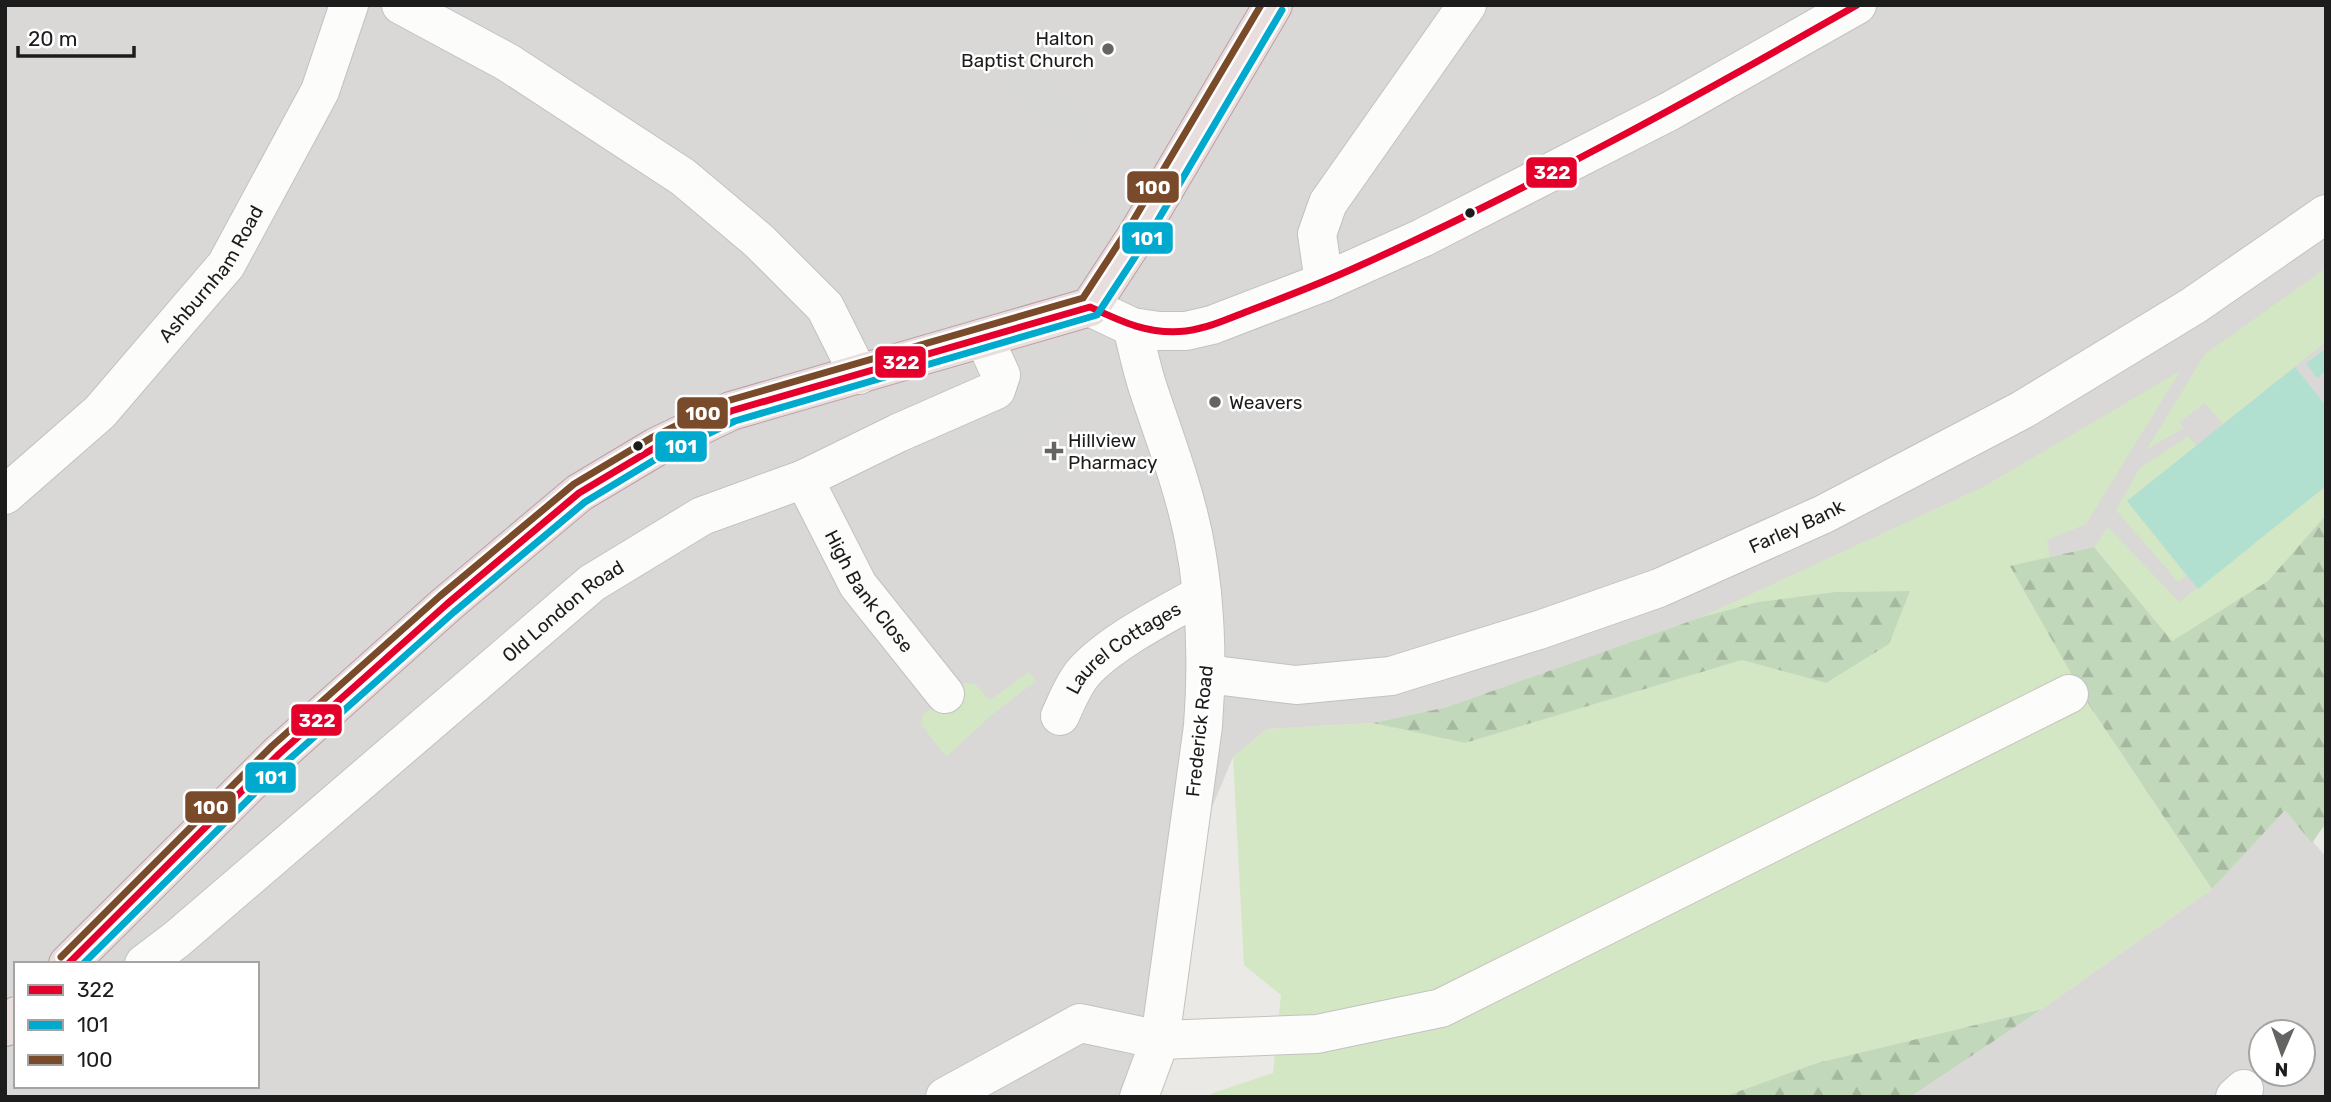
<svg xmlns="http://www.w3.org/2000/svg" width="2331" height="1102" viewBox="0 0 2331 1102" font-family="Rubik,sans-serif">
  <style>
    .residential { fill: #d9d8d6; fill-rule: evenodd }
    .religious { fill: #d8d8d6 }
    .grass { fill: #d3e7c4 }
    .forest { fill: url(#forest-firs) }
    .pitch { fill: #b1e0d1 }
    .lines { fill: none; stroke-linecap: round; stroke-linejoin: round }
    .minor-casing { stroke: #c3c2c1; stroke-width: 40 }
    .highway-casing { stroke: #bd9ea4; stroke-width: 40 }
    .minor { stroke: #fcfcfb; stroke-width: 38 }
    .highway { stroke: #e8dede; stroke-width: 38 }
    .bus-1-casing { stroke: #fff; stroke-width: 12 }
    .bus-2-casing { stroke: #fff; stroke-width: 12 }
    .bus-3-casing { stroke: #fff; stroke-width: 12 }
    .bus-1 { stroke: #e4002b; stroke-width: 7 }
    .bus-2 { stroke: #00a9ce; stroke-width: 7 }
    .bus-3 { stroke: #7a4b2a; stroke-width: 7 }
    .poi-dot { fill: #646462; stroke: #fff; stroke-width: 2.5 }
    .bus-dot { fill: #1c1c1c; stroke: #fff; stroke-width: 2.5 }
    .labels { text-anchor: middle; stroke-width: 5; stroke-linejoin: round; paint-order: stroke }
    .poi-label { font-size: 19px; fill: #1c1c1c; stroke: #fff; text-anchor: start }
    .street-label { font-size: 19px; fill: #1c1c1c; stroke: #fff }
    .line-badge { stroke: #fff; stroke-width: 2.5 }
    .badge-label { font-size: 19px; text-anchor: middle; font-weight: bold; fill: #fff }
  </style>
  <defs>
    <pattern id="forest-firs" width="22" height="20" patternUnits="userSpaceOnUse" patternTransform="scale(1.75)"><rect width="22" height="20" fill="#c2d8bb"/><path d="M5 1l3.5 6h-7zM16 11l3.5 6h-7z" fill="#a6b9a0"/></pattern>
  </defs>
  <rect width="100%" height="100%" fill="#eae9e5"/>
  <g class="residential">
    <path d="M5 5H2326V515L2172 641 2094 547 2010 566 1758 602 1699 618 1447 707 1373 723 1267 729 1233 757 1180 884 1139 1097H5ZM16 964H257V1086H16Z"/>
    <path d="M2285 809 2326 857 2325 1097H1910L2042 1009 2212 889ZM2261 1032H2303V1074H2261Z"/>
  </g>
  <g class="religious">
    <path d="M1020 63 1096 118 1076 142 1002 88Z"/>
    <path d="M1068 377 1081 411 975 458 960 424Z"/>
  </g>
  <g class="grass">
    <path d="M2326 268V342L2223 424 2205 403 2179 422 2184 428 2147 449 2205 354Z"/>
    <path d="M2180 371 2086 524 2047 540 2050 557 2011 566 2089 705 2212 889 2042 1009 1817 1063 1723 1097H1209L1213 1093 1273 1073 1281 995 1244 965 1233 757 1267 729 1373 723 1465 743 1742 660 1826 683 1909 591 1835 592 1758 602 1699 618 1983 487Z"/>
    <path d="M2188 436 2197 446 2127 501 2187 576 2178 582 2116 510 2140 468Z"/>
    <path d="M2326 486V515L2268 581 2172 641 2094 547 2108 527 2179 602Z"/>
    <path d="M1029 672 1036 681 994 713 946 757 921 724 923 715 965 683 975 684 990 700Z"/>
  </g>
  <g class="forest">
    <path d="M2326 515V823L2312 843 2285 810 2212 889 2089 705 2010 566 2094 547 2172 641 2268 581Z"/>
    <path d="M1910 591 1889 644 1826 683 1742 660 1465 743 1373 723 1447 707 1699 618 1758 602 1835 592Z"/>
    <path d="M2042 1009 1910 1097H1723L1817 1063Z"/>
  </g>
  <g class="pitch">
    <path d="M2326 349V371L2317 378 2306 363Z"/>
    <path d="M2295 367 2326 406V486L2198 589 2127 501Z"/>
  </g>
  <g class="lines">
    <defs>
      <g id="minor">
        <path d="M401 5 507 62 683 177 759 241 825 307 859 375"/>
        <path d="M1324 282 1317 234 1328 203 1467 5"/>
        <path d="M1090 307 1132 327 1159 331H1186L1212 325 1324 282 1422 238 1670 111 1857 5"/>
        <path d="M1132 327C1137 346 1141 366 1147 385 1163 434 1182 482 1193 534 1206 598 1208 661 1203 726L1160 1040 1139 1097"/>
        <path id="s1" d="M804 479 858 585 945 694"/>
        <path id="s2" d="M5 495 100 412 226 265 320 91 349 5"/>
        <path id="s3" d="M1207 674 1296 685 1391 676 1542 629 1659 588 1824 514 2022 410 2193 306 2326 214"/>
        <path id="s4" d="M1060 716C1067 701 1073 685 1083 673 1110 642 1167 614 1202 594"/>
        <path id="s5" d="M144 964 177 939 592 583 702 516 804 479 898 433 996 390 1001 375 984 338"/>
        <path d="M945 1097 1080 1023 1160 1040 1317 1034 1441 1008 2069 694"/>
        <path d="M2235 1097 2244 1089"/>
      </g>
      <g id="highway">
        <path d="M68 964 279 754 447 604 579 493 656 447 731 411 1090 307 1139 232 1273 5"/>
        <path d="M5 1027 16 1016"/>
      </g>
    </defs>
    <use href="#minor" class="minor-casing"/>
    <use href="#highway" class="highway-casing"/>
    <use href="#minor" class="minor"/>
    <use href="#highway" class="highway"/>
    <defs>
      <path id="bus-1" d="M68 964 279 754 447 604 579 493 656 447 731 411 1090 307C1122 322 1149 335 1186 331 1209 328 1230 318 1251 310 1288 296 1324 282 1359 266 1530 189 1694 98 1857 5"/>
      <path id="bus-2" d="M83 964 286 762 454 612 585 502 661 456 735 421 1097 315 1148 237 1282 10"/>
      <path id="bus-3" d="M61 957 272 746 440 596 574 484 651 438 727 401 1083 298 1130 226 1261 5"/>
    </defs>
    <use href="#bus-1" class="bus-1-casing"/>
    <use href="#bus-2" class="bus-2-casing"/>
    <use href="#bus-3" class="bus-3-casing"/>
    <use href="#bus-1" class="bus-1"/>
    <use href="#bus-2" class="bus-2"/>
    <use href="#bus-3" class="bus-3"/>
  </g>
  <g class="poi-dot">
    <circle cx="1108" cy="49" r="7"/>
    <circle cx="1215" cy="402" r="7"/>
    <path d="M1050.5 440.5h7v7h7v7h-7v7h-7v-7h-7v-7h7z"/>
  </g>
  <g class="bus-dot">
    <circle cx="1470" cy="213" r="6"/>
    <circle cx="638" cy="446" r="6"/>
  </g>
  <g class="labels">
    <g class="poi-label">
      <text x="1094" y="45" text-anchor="end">Halton<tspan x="1094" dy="22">Baptist Church</tspan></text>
      <text x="1229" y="409">Weavers</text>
      <text x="1068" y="447">Hillview<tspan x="1068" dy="22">Pharmacy</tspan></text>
    </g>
    <g class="street-label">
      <text dy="7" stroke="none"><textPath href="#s2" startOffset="304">Ashburnham Road</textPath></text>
      <text dy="7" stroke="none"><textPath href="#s3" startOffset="618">Farley Bank</textPath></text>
      <text dy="7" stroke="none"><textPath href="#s1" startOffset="130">High Bank Close</textPath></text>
      <text dy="7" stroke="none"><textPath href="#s5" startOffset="548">Old London Road</textPath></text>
      <text dy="7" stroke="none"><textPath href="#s4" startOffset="96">Laurel Cottages</textPath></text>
      <text transform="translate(1199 731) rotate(-84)" y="7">Frederick Road</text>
    </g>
  </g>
  <g class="line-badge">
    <rect x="1525" y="156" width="53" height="33" rx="7" fill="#e4002b"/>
    <rect x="1126" y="170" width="54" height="34" rx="7" fill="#7a4b2a"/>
    <rect x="1121" y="221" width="53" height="34" rx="7" fill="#00a9ce"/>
    <rect x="874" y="345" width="53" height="34" rx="7" fill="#e4002b"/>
    <rect x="676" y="396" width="53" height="34" rx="7" fill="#7a4b2a"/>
    <rect x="654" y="430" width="54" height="33" rx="7" fill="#00a9ce"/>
    <rect x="290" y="703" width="53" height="34" rx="7" fill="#e4002b"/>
    <rect x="244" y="761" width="53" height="33" rx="7" fill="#00a9ce"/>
    <rect x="184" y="790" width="53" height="34" rx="7" fill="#7a4b2a"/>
  </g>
  <g class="badge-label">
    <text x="1552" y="179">322</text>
    <text x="1153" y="194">100</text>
    <text x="1147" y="245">101</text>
    <text x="901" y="369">322</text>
    <text x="703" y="420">100</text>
    <text x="681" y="453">101</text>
    <text x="317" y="727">322</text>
    <text x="271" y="784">101</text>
    <text x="211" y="814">100</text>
  </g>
  <rect width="2331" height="1102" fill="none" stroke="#1c1c1c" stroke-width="14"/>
  <rect x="14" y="962" width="245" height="126" fill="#ffffff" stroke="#a4a4a4" stroke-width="2"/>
  <rect x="28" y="985" width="35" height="10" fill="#e4002b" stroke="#a4a4a4" stroke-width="2"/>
  <text x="77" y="997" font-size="21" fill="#1c1c1c">322</text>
  <rect x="28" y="1020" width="35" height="10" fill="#00a9ce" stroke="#a4a4a4" stroke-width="2"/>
  <text x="77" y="1032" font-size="21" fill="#1c1c1c">101</text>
  <rect x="28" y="1055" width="35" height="10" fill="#7a4b2a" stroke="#a4a4a4" stroke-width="2"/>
  <text x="77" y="1067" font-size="21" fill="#1c1c1c">100</text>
  <g transform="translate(2282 1053) rotate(182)"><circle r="33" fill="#ffffff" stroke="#a4a4a4" stroke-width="2"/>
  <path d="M0-5L12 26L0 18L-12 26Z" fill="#646462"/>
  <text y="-10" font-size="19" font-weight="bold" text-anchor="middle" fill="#1c1c1c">N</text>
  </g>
  <path d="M18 46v10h116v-10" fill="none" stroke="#1c1c1c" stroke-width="3.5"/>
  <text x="28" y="46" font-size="21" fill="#1c1c1c" stroke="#ffffff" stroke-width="5" paint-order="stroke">20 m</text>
</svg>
